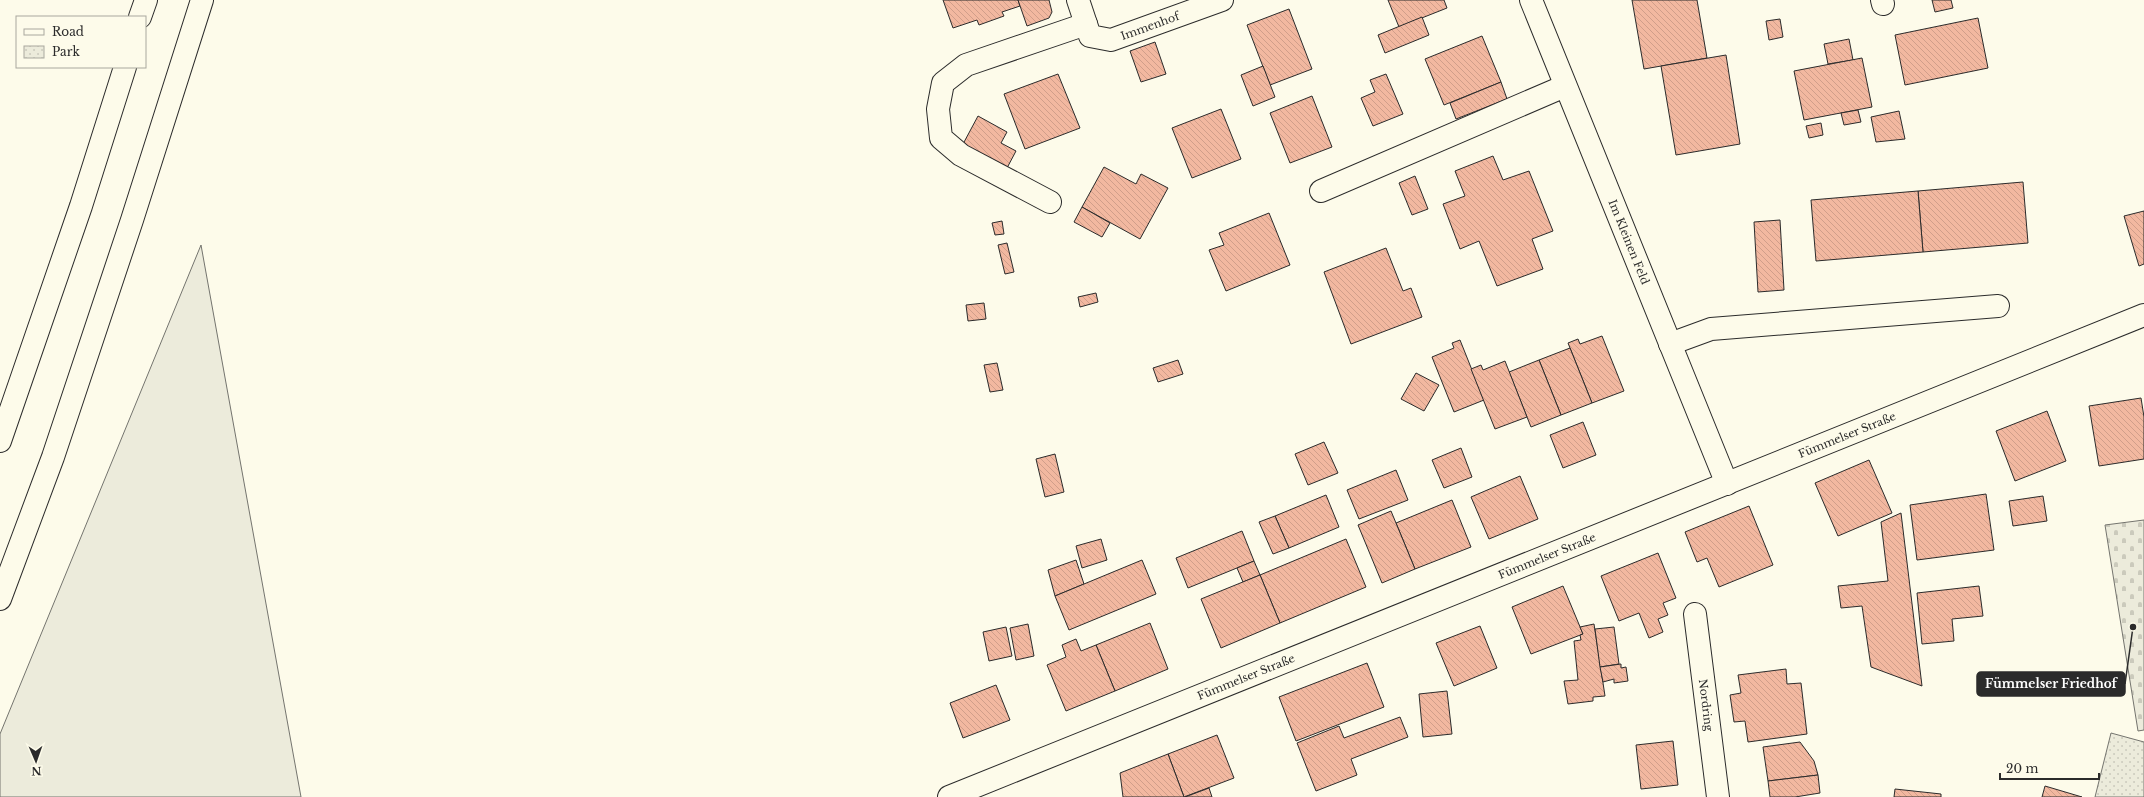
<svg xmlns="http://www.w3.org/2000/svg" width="2144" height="797" viewBox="0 0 2144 797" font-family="'Libre Baskerville',serif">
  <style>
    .cemetery { fill: url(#cemetery-stones); stroke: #74746e }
    .park { fill: url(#park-dots); stroke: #74746e }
    .garden { fill: #ecebdb; stroke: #74746e }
    .building { fill: url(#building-back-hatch); stroke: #2b2b2b }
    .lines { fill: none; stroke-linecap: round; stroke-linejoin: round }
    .minor-casing { stroke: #2b2b2b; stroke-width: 24 }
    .highway-casing { stroke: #2b2b2b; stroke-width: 24 }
    .minor { stroke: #fdfbea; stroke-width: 22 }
    .highway { stroke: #fdfbea; stroke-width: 22 }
    .labels { text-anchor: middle; stroke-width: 3; stroke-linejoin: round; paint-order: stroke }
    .street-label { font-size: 11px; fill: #2b2b2b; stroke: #fdfbea }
    .leader { fill: none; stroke: #2b2b2b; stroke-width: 1.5 }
    .callout-dot { fill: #2b2b2b; stroke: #fdfbea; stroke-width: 1.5 }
    .callout { fill: #2b2b2b; stroke: #2b2b2b; stroke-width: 1.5 }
    .callout-label { font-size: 12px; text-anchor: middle; font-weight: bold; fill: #fff }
  </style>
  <defs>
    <pattern id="cemetery-stones" width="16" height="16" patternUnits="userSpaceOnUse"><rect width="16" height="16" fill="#ecebdb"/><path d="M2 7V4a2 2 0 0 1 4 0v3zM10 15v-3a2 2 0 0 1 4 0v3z" fill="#cbcabc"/></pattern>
    <pattern id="park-dots" width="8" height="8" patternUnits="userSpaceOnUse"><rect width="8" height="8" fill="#ecebdb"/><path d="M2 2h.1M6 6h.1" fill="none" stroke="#cbcabc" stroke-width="1.8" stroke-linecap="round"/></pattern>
    <pattern id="building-back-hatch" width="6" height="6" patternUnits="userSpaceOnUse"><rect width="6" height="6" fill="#f2b8a0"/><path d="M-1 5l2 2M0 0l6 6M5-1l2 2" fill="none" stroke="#d09e8a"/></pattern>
  </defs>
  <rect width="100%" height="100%" fill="#fdfbea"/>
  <path class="cemetery" d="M2144 520V730L2138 731 2105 525Z"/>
  <path class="park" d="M2111 733 2144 742V797H2095Z"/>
  <path class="garden" d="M201 245 301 797H0V734Z"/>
  <g class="building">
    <path d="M943 0H1018L1020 6 1002 12 1004 16 979 25 977 20 953 28Z"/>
    <path d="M1018 0H1049L1052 12 1049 18 1027 26Z"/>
    <path d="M1388 0H1444L1447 8 1399 27Z"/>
    <path d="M1632 0H1697L1707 58 1644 69Z"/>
    <path d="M1932 0H1951L1953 8 1935 12Z"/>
    <path d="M1289 9 1312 69 1270 85 1247 25Z"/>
    <path d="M1422 17 1429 35 1385 53 1378 35Z"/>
    <path d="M1978 18 1988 68 1905 85 1895 35Z"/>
    <path d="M1780 19 1783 37 1769 40 1766 21Z"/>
    <path d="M1482 36 1501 82 1444 105 1425 59Z"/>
    <path d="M1849 39 1853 60 1828 64 1824 44Z"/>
    <path d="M1155 42 1166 74 1141 82 1130 51Z"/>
    <path d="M1726 55 1740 144 1676 155 1661 66Z"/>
    <path d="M1862 58 1872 107 1804 120 1794 71Z"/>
    <path d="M1263 66 1275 97 1253 106 1241 75Z"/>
    <path d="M1058 74 1080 128 1025 149 1004 94Z"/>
    <path d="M1386 74 1403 114 1373 126 1361 98 1375 92 1370 80Z"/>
    <path d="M1501 82 1507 99 1456 119 1450 103Z"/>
    <path d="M1312 96 1332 147 1290 163 1270 113Z"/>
    <path d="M1221 109 1241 159 1192 178 1172 128Z"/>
    <path d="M1858 110 1861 122 1844 125 1841 113Z"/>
    <path d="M1899 111 1905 139 1876 142 1871 117Z"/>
    <path d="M978 116 1007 132 1001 143 1016 151 1007 168 963 144Z"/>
    <path d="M1821 123 1823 135 1809 138 1806 126Z"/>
    <path d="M1493 156 1503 180 1529 171 1553 231 1532 239 1543 269 1497 286 1479 241 1460 249 1443 204 1465 196 1455 171Z"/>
    <path d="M1104 167 1136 184 1141 174 1168 188 1140 239 1082 207Z"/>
    <path d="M1415 176 1428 209 1412 215 1399 183Z"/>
    <path d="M2023 182 2028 243 1923 252 1918 191Z"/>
    <path d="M1918 191 1923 252 1816 261 1811 200Z"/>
    <path d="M1082 207 1110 223 1102 237 1074 222Z"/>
    <path d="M2144 211V264L2139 266 2124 216Z"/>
    <path d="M1269 213 1290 265 1226 291 1209 250 1224 245 1219 233Z"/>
    <path d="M1780 220 1784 290 1758 292 1754 222Z"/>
    <path d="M1002 221 1004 234 995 235 992 223Z"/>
    <path d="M1007 243 1014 272 1005 274 998 245Z"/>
    <path d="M1386 248 1403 291 1411 288 1422 317 1351 344 1324 272Z"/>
    <path d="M1096 293 1098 302 1080 307 1078 297Z"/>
    <path d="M984 303 986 319 968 321 966 305Z"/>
    <path d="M1602 336 1624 391 1592 403 1568 343 1578 339 1580 344Z"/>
    <path d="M1460 340 1484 400 1454 412 1432 357 1454 348 1452 343Z"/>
    <path d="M1570 348 1592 403 1561 415 1539 360Z"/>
    <path d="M1178 360 1183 374 1158 382 1153 368Z"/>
    <path d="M1539 360 1561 415 1531 427 1509 372Z"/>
    <path d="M1505 361 1527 417 1495 429 1471 369 1481 365 1483 370Z"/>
    <path d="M997 363 1003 390 990 392 984 365Z"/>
    <path d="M1416 373 1439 385 1424 411 1401 399Z"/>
    <path d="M2141 398 2144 417V459L2099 466 2089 406Z"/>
    <path d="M2047 411 2066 461 2015 481 1996 431Z"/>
    <path d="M1583 422 1596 455 1563 468 1550 435Z"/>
    <path d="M1324 442 1338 473 1308 485 1295 454Z"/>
    <path d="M1461 448 1472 477 1444 488 1432 460Z"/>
    <path d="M1055 454 1064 492 1045 497 1036 459Z"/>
    <path d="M1869 460 1892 513 1838 536 1815 483Z"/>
    <path d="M1396 470 1408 500 1359 519 1347 490Z"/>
    <path d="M1520 476 1538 519 1489 539 1471 497Z"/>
    <path d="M1986 494 1994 550 1917 560 1910 505Z"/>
    <path d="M1326 495 1339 527 1289 548 1275 516Z"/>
    <path d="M2043 496 2047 521 2013 526 2009 501Z"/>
    <path d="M1452 500 1471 547 1415 569 1396 523Z"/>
    <path d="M1749 506 1773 565 1719 587 1707 558 1697 562 1685 532Z"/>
    <path d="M1391 511 1415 569 1382 583 1358 525Z"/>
    <path d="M1901 513 1922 686 1871 667 1862 606 1841 608 1838 586 1888 581 1881 522Z"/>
    <path d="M1275 516 1289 548 1273 554 1259 522Z"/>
    <path d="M1242 531 1254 561 1188 588 1176 558Z"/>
    <path d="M1101 539 1107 560 1082 568 1076 546Z"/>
    <path d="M1346 539 1366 587 1280 623 1260 575Z"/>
    <path d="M1658 553 1676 598 1663 603 1668 615 1658 619 1663 632 1649 638 1639 613 1619 621 1601 576Z"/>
    <path d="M1076 560 1084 584 1055 596 1048 570Z"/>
    <path d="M1142 560 1156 594 1069 630 1055 596Z"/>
    <path d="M1254 561 1260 575 1243 582 1237 568Z"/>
    <path d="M1260 575 1280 623 1221 648 1201 599Z"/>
    <path d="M1563 586 1583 634 1531 654 1512 607Z"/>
    <path d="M1979 586 1983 616 1952 619 1954 641 1922 644 1917 593Z"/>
    <path d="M1150 623 1168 669 1115 691 1096 645Z"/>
    <path d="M1028 624 1034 656 1016 660 1010 628Z"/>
    <path d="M1594 624 1605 696 1593 697V701L1568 704 1564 681 1578 680 1574 641 1581 640 1580 635 1583 634 1580 627Z"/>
    <path d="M1480 626 1497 668 1454 686 1436 643Z"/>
    <path d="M1006 627 1012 656 989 661 983 632Z"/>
    <path d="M1614 627 1619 664 1600 667 1595 629Z"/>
    <path d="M1076 639 1081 651 1096 645 1115 691 1066 711 1047 665 1066 657 1062 645Z"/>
    <path d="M1367 663 1384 707 1296 741 1279 697Z"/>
    <path d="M1621 664V668L1626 667 1628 681 1614 683V679L1603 682 1600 667Z"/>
    <path d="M1786 669 1787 684 1801 683 1807 734 1748 742 1745 721 1734 722 1730 695 1741 693 1738 675Z"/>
    <path d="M996 685 1010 720 963 738 950 703Z"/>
    <path d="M1447 691 1452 734 1423 737 1419 694Z"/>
    <path d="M1400 717 1408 737 1351 759 1357 775 1316 791 1297 743 1339 726 1344 738Z"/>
    <path d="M1217 735 1234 778 1184 797 1168 754Z"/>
    <path d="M1673 741 1678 785 1641 789 1636 745Z"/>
    <path d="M1800 742 1814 761 1818 775 1768 781 1763 747Z"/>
    <path d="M1168 754 1184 797H1123L1120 773Z"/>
    <path d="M1818 775 1820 793 1795 797H1770L1768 781Z"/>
    <path d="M2045 786 2082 797H2042Z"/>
    <path d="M1209 788 1212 797H1185Z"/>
    <path d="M1895 789 1941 794V797H1894Z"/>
  </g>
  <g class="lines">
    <defs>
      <g id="minor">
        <path d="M1078 0 1090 36 1111 40 1222 0"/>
        <path d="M1531 0 1727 484"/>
        <path d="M1882 0 1883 4"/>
        <path d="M1321 191 1565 86"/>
        <path d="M1050 202 961 155 941 138 938 109 943 83 966 65 1086 24"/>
        <path d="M1670 344 1711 329 1998 306"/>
        <path d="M1695 614 1718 797"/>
        <path d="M949 797 2144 315"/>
      </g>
      <g id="highway">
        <path d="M140 17 146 0"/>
        <path d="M0 441 81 206 125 67"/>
        <path d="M0 599 53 457 132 220 202 0"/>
      </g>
    </defs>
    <use href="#minor" class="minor-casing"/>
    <use href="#highway" class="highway-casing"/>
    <use href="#minor" class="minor"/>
    <use href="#highway" class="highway"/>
  </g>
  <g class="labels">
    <g class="street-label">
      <text transform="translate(1150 26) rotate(-20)" y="4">Immenhof</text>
      <text transform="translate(1629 242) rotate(68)" y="4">Im Kleinen Feld</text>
      <text transform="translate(1847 435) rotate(-22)" y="4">Fümmelser Straße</text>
      <text transform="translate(1547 556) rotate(-22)" y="4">Fümmelser Straße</text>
      <text transform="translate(1246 677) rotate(-22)" y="4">Fümmelser Straße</text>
      <text transform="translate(1706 705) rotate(83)" y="4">Nordring</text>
    </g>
  </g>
  <path class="leader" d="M2133 627L2125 684"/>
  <circle class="callout-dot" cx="2133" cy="627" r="4"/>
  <rect class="callout" x="1977" y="672" width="148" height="24" rx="4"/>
  <g class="callout-label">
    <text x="2051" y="688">Fümmelser Friedhof</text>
  </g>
  <rect x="16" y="16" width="130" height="52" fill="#fdfbea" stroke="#a9a89e"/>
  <rect x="24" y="29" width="20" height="6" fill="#fdfbea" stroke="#a9a89e"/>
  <text x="52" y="36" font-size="12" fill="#2b2b2b">Road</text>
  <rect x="24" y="46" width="20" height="12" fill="url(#park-dots)" stroke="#a9a89e"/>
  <text x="52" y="56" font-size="12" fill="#2b2b2b">Park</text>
  <g transform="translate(36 761) rotate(178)" stroke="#fdfbea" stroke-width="3" paint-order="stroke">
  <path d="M0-3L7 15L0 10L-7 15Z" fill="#2b2b2b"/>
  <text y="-6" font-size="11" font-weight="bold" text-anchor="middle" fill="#2b2b2b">N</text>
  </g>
  <path d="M2000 773v6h99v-6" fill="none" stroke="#2b2b2b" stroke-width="2"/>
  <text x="2006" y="773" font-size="12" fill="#2b2b2b" stroke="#fdfbea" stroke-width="3" paint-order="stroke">20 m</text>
</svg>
